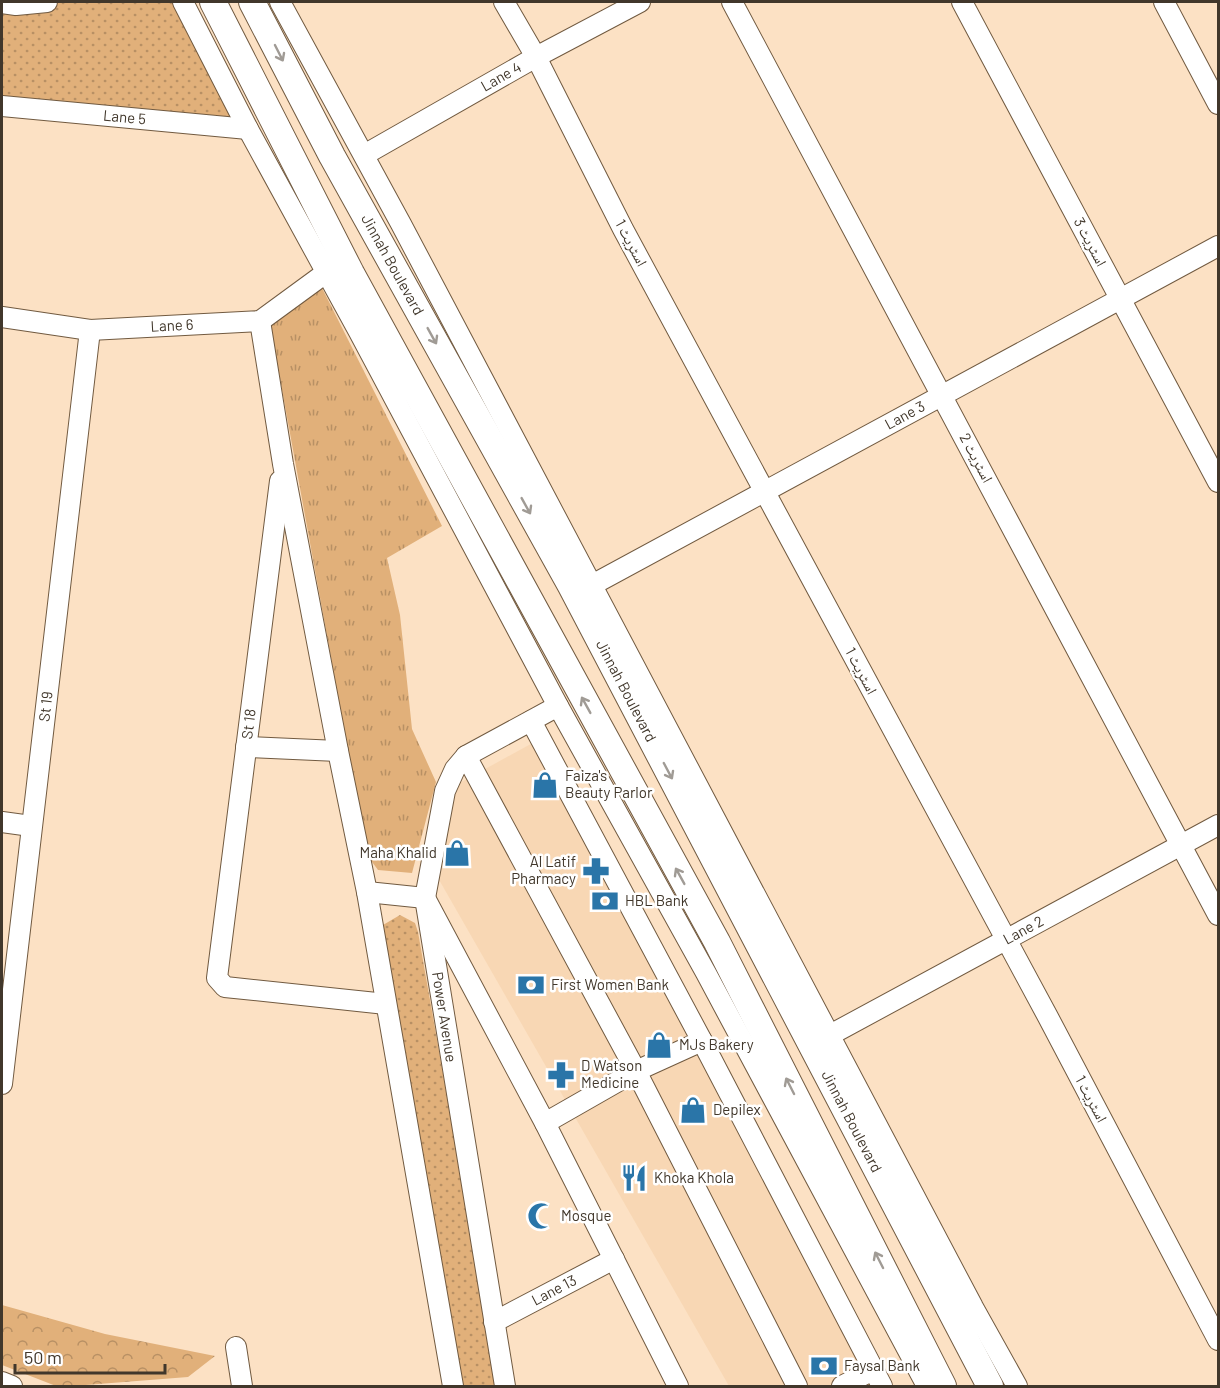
<svg xmlns="http://www.w3.org/2000/svg" width="1220" height="1388" viewBox="0 0 1220 1388" font-family="Barlow,'Noto Naskh Arabic',sans-serif">
  <style>
    .built { fill: #f8d7b4 }
    .grass { fill: url(#grass-dots) }
    .forest { fill: url(#forest-crowns) }
    .park { fill: url(#park-tufts) }
    .lines { fill: none; stroke-linecap: round; stroke-linejoin: round }
    .minor-casing { stroke: #715a40; stroke-width: 22 }
    .tertiary-casing { stroke: #715a40; stroke-width: 28 }
    .minor { stroke: #fff; stroke-width: 20 }
    .tertiary { stroke: #fff; stroke-width: 26 }
    .oneway { stroke: #a09b95 }
    .labels { text-anchor: middle; stroke-width: 5; stroke-linejoin: round; paint-order: stroke }
    .street-label { font-size: 15px; fill: #41372b; stroke: #fff }
    .poi-label { font-size: 15px; fill: #41372b; stroke: #fff; text-anchor: start }
  </style>
  <defs>
    <pattern id="grass-dots" width="8" height="8" patternUnits="userSpaceOnUse" patternTransform="scale(1.5)"><rect width="8" height="8" fill="#e1b07a"/><path d="M2 2h.1M6 6h.1" fill="none" stroke="#b89064" stroke-width="1.8" stroke-linecap="round"/></pattern>
    <pattern id="forest-crowns" width="20" height="18" patternUnits="userSpaceOnUse" patternTransform="scale(1.5)"><rect width="20" height="18" fill="#e1b07a"/><path d="M2 6a3 3 0 1 1 6 0M12 15a3 3 0 1 1 6 0" fill="none" stroke="#b89064"/></pattern>
    <pattern id="park-tufts" width="24" height="20" patternUnits="userSpaceOnUse" patternTransform="scale(1.5)"><rect width="24" height="20" fill="#e1b07a"/><path d="M3 7l-1-3M5 7V3M7 7l1-3M15 17l-1-3M17 17v-4M19 17l1-3" fill="none" stroke="#b89064"/></pattern>
  </defs>
  <rect width="100%" height="100%" fill="#fce1c4"/>
  <path class="built" d="M538 740 879 1386H729L430 864 445 791Z"/>
  <g class="grass">
    <path d="M2 2H183L248 129 2 96Z"/>
    <path d="M400 915 415 923 418 932 498 1386H459L385 962 383 925Z"/>
  </g>
  <path class="forest" d="M2 1305 105 1334 215 1356 188 1377 73 1386H56L2 1365Z"/>
  <path class="park" d="M322 288 442 526 387 558 400 615 412 729 436 782 412 873 378 870 367 855 270 324Z"/>
  <g class="lines">
    <defs>
      <g id="minor">
        <path d="M183 2 248 129 359 332 558 706 706 973 927 1386"/>
        <path d="M280 2 401 224 973 1307 1017 1386"/>
        <path d="M504 2 536 57 623 229 1048 1017 1218 1340"/>
        <path d="M732 2 1218 915"/>
        <path d="M962 2 1218 482"/>
        <path d="M1164 2 1218 104"/>
        <path d="M2 3 16 5 47 2"/>
        <path id="s1" d="M2 106 248 129"/>
        <path id="s2" d="M364 155 536 57 640 2"/>
        <path id="s3" d="M2 317 90 330 260 321 327 272"/>
        <path d="M260 321 283 464 338 751 367 892 453 1386"/>
        <path d="M280 481 217 978 225 987 386 1004"/>
        <path id="s4" d="M592 585 1218 246"/>
        <path d="M531 721 702 1041 882 1386"/>
        <path d="M246 747 338 751"/>
        <path d="M466 756 636 1071 797 1386"/>
        <path d="M2 822 31 826"/>
        <path d="M367 892 425 898 545 1123 678 1386"/>
        <path id="s5" d="M830 1035 1218 825"/>
        <path id="s6" d="M2 1084 90 330"/>
        <path d="M545 1123 636 1071 702 1041"/>
        <path id="s7" d="M494 1322 614 1259"/>
        <path d="M236 1347 242 1386"/>
        <path d="M2 1382 12 1386"/>
        <path d="M505 1386 425 898 445 791 455 769 466 756 558 706"/>
        <path d="M842 1386 873 1370"/>
      </g>
      <g id="tertiary">
        <path d="M213 2 351 273 717 942 943 1386"/>
        <path id="s8" d="M252 2 332 156 571 586 990 1386"/>
      </g>
    </defs>
    <use href="#minor" class="minor-casing"/>
    <use href="#tertiary" class="tertiary-casing"/>
    <use href="#minor" class="minor"/>
    <use href="#tertiary" class="tertiary"/>
  </g>
  <defs><path id="oneway-shaft" d="M-6 0H5M1.5-3L5.5 0L1.5 3" fill="none" stroke-width="1.6" stroke-linecap="round" stroke-linejoin="round" transform="scale(1.5)"/></defs>
  <g class="oneway">
    <use href="#oneway-shaft" transform="translate(279 53) rotate(63)"/>
    <use href="#oneway-shaft" transform="translate(432 336) rotate(61)"/>
    <use href="#oneway-shaft" transform="translate(526 506) rotate(61)"/>
    <use href="#oneway-shaft" transform="translate(586 705) rotate(-119)"/>
    <use href="#oneway-shaft" transform="translate(668 771) rotate(62)"/>
    <use href="#oneway-shaft" transform="translate(680 876) rotate(-119)"/>
    <use href="#oneway-shaft" transform="translate(790 1086) rotate(-117)"/>
    <use href="#oneway-shaft" transform="translate(879 1260) rotate(-117)"/>
  </g>
  <defs>
    <symbol id="shop-bare" viewBox="-9 -9 18 18"><path d="M-5-2.5h2.3a2.7 3.5 0 0 1 5.4 0H5L5.5 6h-11ZM-1.5-2.5h3a1.5 2.3 0 0 0-3 0Z" fill="#2a75a8" stroke="#fff" stroke-width="2.5" paint-order="stroke"/></symbol>
    <symbol id="pharmacy-bare" viewBox="-9 -9 18 18"><path d="M-2-6h4v4h4v4h-4v4h-4v-4h-4v-4h4Z" fill="#2a75a8" stroke="#fff" stroke-width="2.5" paint-order="stroke"/></symbol>
    <symbol id="bank-bare" viewBox="-9 -9 18 18"><path d="M-6-4H6V4H-6ZM0-2.3a2.3 2.3 0 1 0 0 4.6a2.3 2.3 0 1 0 0-4.6Z" fill="#2a75a8" stroke="#fff" stroke-width="2.5" paint-order="stroke"/></symbol>
    <symbol id="restaurant-bare" viewBox="-9 -9 18 18"><path d="M-5-6h1v4h1v-4h1v4h1v-4h1v5L-1.5 .5V6h-2V.5L-5-1ZM5-6V6H3V1.5H1.5Q1.5-4 5-6Z" fill="#2a75a8" stroke="#fff" stroke-width="2.5" paint-order="stroke"/></symbol>
    <symbol id="mosque-bare" viewBox="-9 -9 18 18"><path d="M3.5-4.9A6 6 0 1 0 3.5 4.9A5 5 0 1 1 3.5-4.9Z" fill="#2a75a8" stroke="#fff" stroke-width="2.5" paint-order="stroke"/></symbol>
  </defs>
  <g fill-rule="evenodd">
    <use href="#shop-bare" x="526" y="766" width="38" height="38"/>
    <use href="#shop-bare" x="438" y="834" width="38" height="38"/>
    <use href="#pharmacy-bare" x="577" y="852" width="38" height="38"/>
    <use href="#bank-bare" x="586" y="882" width="38" height="38"/>
    <use href="#bank-bare" x="512" y="966" width="38" height="38"/>
    <use href="#shop-bare" x="640" y="1026" width="38" height="38"/>
    <use href="#pharmacy-bare" x="542" y="1056" width="38" height="38"/>
    <use href="#shop-bare" x="674" y="1091" width="38" height="38"/>
    <use href="#restaurant-bare" x="615" y="1159" width="38" height="38"/>
    <use href="#mosque-bare" x="522" y="1197" width="38" height="38"/>
    <use href="#bank-bare" x="805" y="1347" width="38" height="38"/>
  </g>
  <g class="labels">
    <g class="street-label">
      <text dy="5" stroke="none"><textPath href="#s2" startOffset="158">Lane 4</textPath></text>
      <text dy="5" stroke="none"><textPath href="#s1" startOffset="123">Lane 5</textPath></text>
      <text transform="translate(1090 242) rotate(62)" y="5">اسٹریٹ 3</text>
      <text transform="translate(631 243) rotate(62)" y="5">اسٹریٹ 1</text>
      <text dy="5" stroke="none"><textPath href="#s8" startOffset="298">Jinnah Boulevard</textPath></text>
      <text dy="5" stroke="none"><textPath href="#s3" startOffset="171">Lane 6</textPath></text>
      <text dy="5" stroke="none"><textPath href="#s4" startOffset="356">Lane 3</textPath></text>
      <text transform="translate(976 458) rotate(62)" y="5">اسٹریٹ 2</text>
      <text transform="translate(861 671) rotate(62)" y="5">اسٹریٹ 1</text>
      <text dy="5" stroke="none"><textPath href="#s8" startOffset="784">Jinnah Boulevard</textPath></text>
      <text dy="5" stroke="none"><textPath href="#s6" startOffset="380">St 19</textPath></text>
      <text transform="translate(249 724) rotate(-83)" y="5">St 18</text>
      <text dy="5" stroke="none"><textPath href="#s5" startOffset="220">Lane 2</textPath></text>
      <text transform="translate(444 1017) rotate(81)" y="5">Power Avenue</text>
      <text transform="translate(1091 1099) rotate(62)" y="5">اسٹریٹ 1</text>
      <text dy="5" stroke="none"><textPath href="#s8" startOffset="1270">Jinnah Boulevard</textPath></text>
      <text dy="5" stroke="none"><textPath href="#s7" startOffset="68">Lane 13</textPath></text>
    </g>
    <g class="poi-label">
      <text x="565" y="781">Faiza's<tspan x="565" dy="17">Beauty Parlor</tspan></text>
      <text x="437" y="858" text-anchor="end">Maha Khalid</text>
      <text x="576" y="867" text-anchor="end">Al Latif<tspan x="576" dy="17">Pharmacy</tspan></text>
      <text x="625" y="906">HBL Bank</text>
      <text x="551" y="990">First Women Bank</text>
      <text x="679" y="1050">MJs Bakery</text>
      <text x="581" y="1071">D Watson<tspan x="581" dy="17">Medicine</tspan></text>
      <text x="713" y="1115">Depilex</text>
      <text x="654" y="1183">Khoka Khola</text>
      <text x="561" y="1221">Mosque</text>
      <text x="844" y="1371">Faysal Bank</text>
    </g>
  </g>
  <rect width="1220" height="1388" fill="none" stroke="#41372b" stroke-width="6"/>
  <path d="M15 1364v9h150v-9" fill="none" stroke="#41372b" stroke-width="3"/>
  <text x="24" y="1364" font-size="18" fill="#41372b" stroke="#ffffff" stroke-width="4.5" paint-order="stroke">50 m</text>
</svg>
